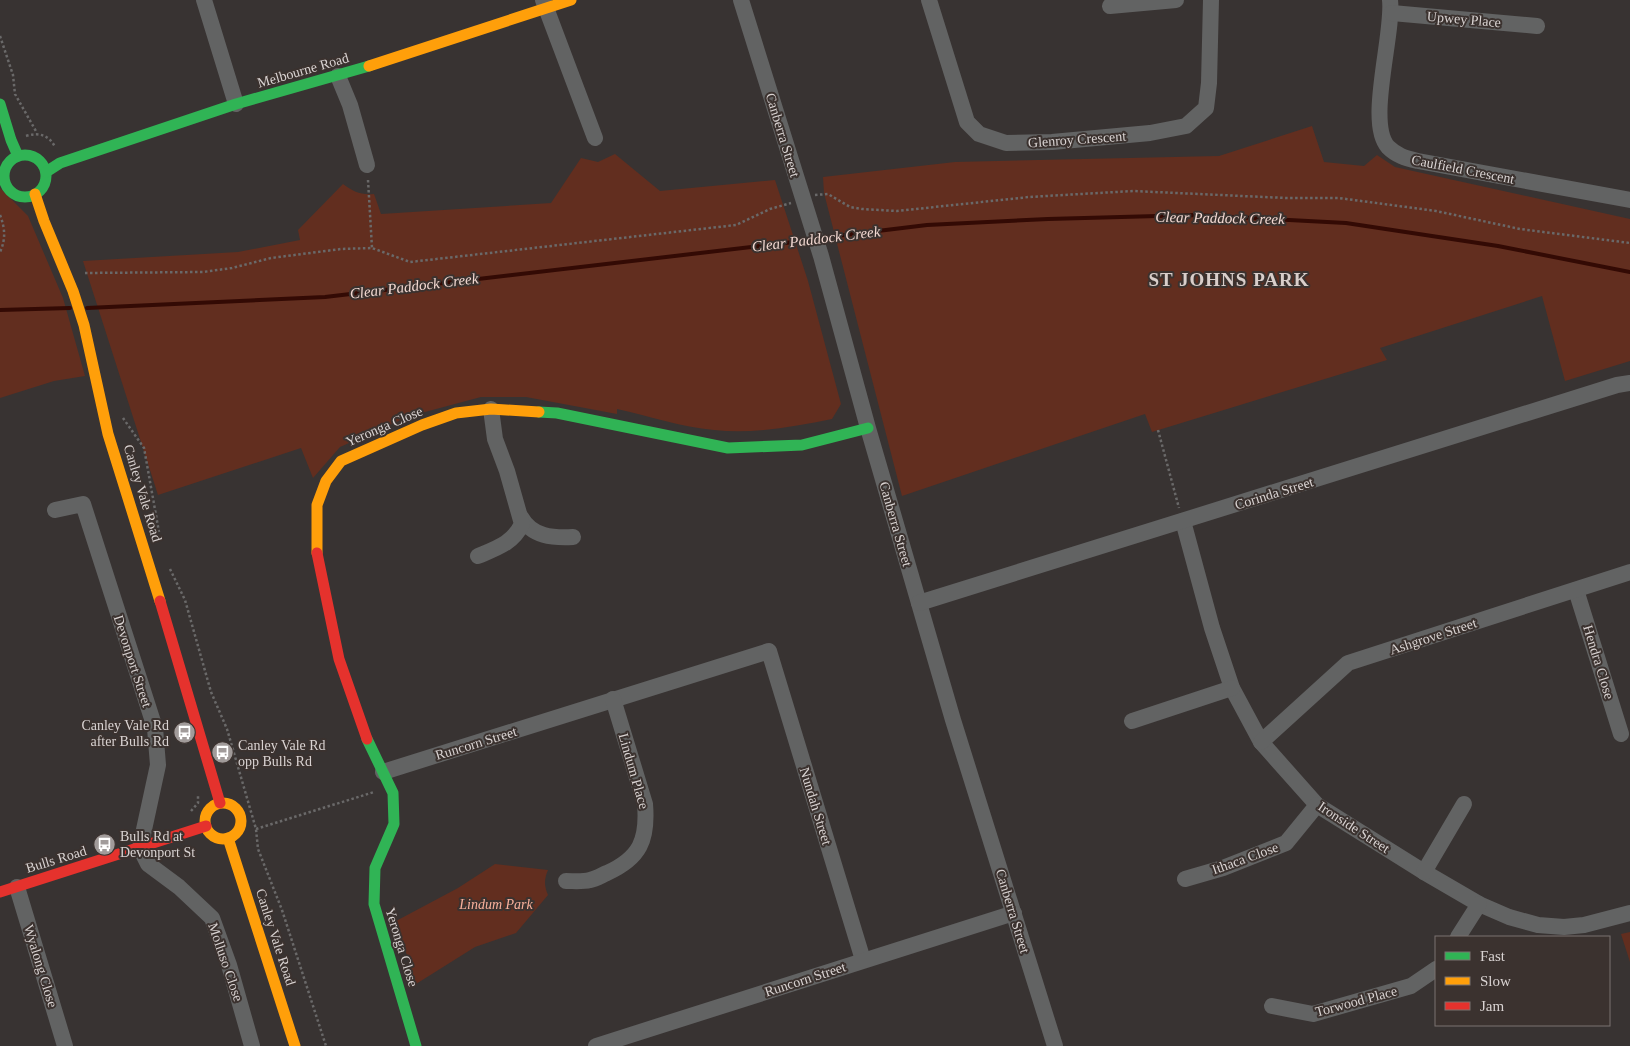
<svg xmlns="http://www.w3.org/2000/svg" width="1630" height="1046" viewBox="0 0 1630 1046" font-family="Georgia,serif">
  <style>
    .green { fill: #622e1f }
    .lines { fill: none; stroke-linecap: round; stroke-linejoin: round }
    .stream { stroke: #330a04; stroke-width: 4 }
    .path { stroke: #6a6969; stroke-width: 2.5; stroke-dasharray: 2.5 2.5; stroke-linecap: butt }
    .street { stroke: #626363; stroke-width: 16 }
    .fast { stroke: #30b455; stroke-width: 11 }
    .slow { stroke: #ff9f0a; stroke-width: 11 }
    .jam { stroke: #e5322d; stroke-width: 11 }
    .labels { text-anchor: middle; stroke-width: 4; stroke-linejoin: round; paint-order: stroke }
    .street-label { font-size: 14px; fill: #d9d3d2; stroke: #3b322f }
    .poi-label { font-size: 14px; fill: #d9d3d2; stroke: #3b322f; text-anchor: start }
    .park-label { font-size: 14px; font-style: italic; fill: #fab19c; stroke: #3b322f }
    .water-label { font-size: 15px; font-style: italic; fill: #f3d9d2; stroke: #3b322f }
    .district-label { font-size: 19px; font-weight: bold; letter-spacing: 1px; fill: #d9ceca; stroke: #3b322f }
  </style>
  <rect width="100%" height="100%" fill="#383332"/>
  <g class="green">
    <path d="M1312 126 1324 162 1364 166 1377 155 1395 167 1630 219V361L1565 381 1542 296 1380 348 1387 360 1152 432 1145 414 902 496 824 193 823 177 955 162 1219 156Z"/>
    <path d="M615 154 660 191 775 180 808 281 841 404 832 419C793 427 754 434 714 430 681 427 649 416 617 409V414L526 397H481L410 416 340 447 313 478 301 448 158 495 83 261 238 252 300 240 298 230 343 184C354 192 360 195 374 194L381 214 551 203 581 158 598 162Z"/>
    <path d="M0 188 28 216 63 298 85 376 54 381 0 398Z"/>
    <path d="M495 864 548 870C544 879 544 886 548 895L516 933 475 947 416 984 396 921 458 888Z"/>
    <path d="M1630 932V962L1621 934Z"/>
  </g>
  <g class="lines">
    <g class="stream">
      <path d="M820 238 927 225 1048 219 1194 215 1346 223 1498 246 1630 272"/>
      <path d="M87 308 325 297 811 240"/>
      <path d="M0 310 70 308"/>
    </g>
    <g class="path">
      <path d="M0 36 13 75 15 94 37 133"/>
      <path d="M26 136C39 132 49 135 55 147"/>
      <path d="M368 180 372 248"/>
      <path d="M815 195 828 194 850 207 862 209 897 211 1029 197 1133 191 1286 198H1339L1436 211 1520 229 1630 243"/>
      <path d="M0 215C5 228 6 239 0 252"/>
      <path d="M85 273 203 272 232 268 271 258 341 249 372 248 410 262 736 225 770 209 791 203"/>
      <path d="M123 418 144 448 159 532"/>
      <path d="M1158 430 1179 508"/>
      <path d="M170 569 185 600 211 692 227 729 256 829 258 849 282 910 326 1046"/>
      <path d="M191 811 198 803V795"/>
      <path d="M256 829 374 792"/>
    </g>
    <g class="street">
      <path d="M204 0 236 104"/>
      <path d="M543 0 595 138"/>
      <path d="M741 0 821 256 868 428 953 720 1055 1046"/>
      <path d="M929 0 967 122 979 134 1006 143 1052 142 1150 133 1186 126 1206 108 1209 83 1211 0"/>
      <path d="M1390 0C1394 34 1366 123 1388 147 1397 156 1406 158 1418 161L1630 200"/>
      <path d="M1110 6 1176 0"/>
      <path d="M1392 13 1537 26"/>
      <path d="M338 76 350 105 367 165"/>
      <path d="M55 510 83 504 155 728 158 765 140 848 148 864 179 887 212 918 229 965 252 1046"/>
      <path d="M521 517C532 537 553 538 573 537"/>
      <path d="M1183 521 1212 628 1232 688 1261 742 1317 805 1424 872 1479 904 1509 917 1538 925 1564 927 1584 925 1630 913"/>
      <path d="M478 556C497 548 513 543 522 524L507 471 495 439 491 409"/>
      <path d="M1576 590 1621 734"/>
      <path d="M919 603 1617 385 1630 383"/>
      <path d="M1132 721 1232 688"/>
      <path d="M1261 742 1348 663 1630 572"/>
      <path d="M383 772 769 651 863 960"/>
      <path d="M1424 872 1464 804"/>
      <path d="M1185 879 1223 868 1286 843 1317 805"/>
      <path d="M566 881C574 881 582 882 590 880 596 879 602 875 607 873 640 858 648 840 645 804L613 699"/>
      <path d="M17 887 65 1046"/>
      <path d="M1458 937 1479 904"/>
      <path d="M1272 1006 1313 1014 1411 986 1436 969"/>
      <path d="M596 1046 1014 913"/>
    </g>
    <g class="fast">
      <path d="M0 104 11 140 18 156"/>
      <circle cx="25" cy="176" r="21"/>
      <path d="M46 172 60 163 236 104 369 66"/>
      <path d="M539 412 557 413 728 448 802 445 868 428"/>
      <path d="M367 739 393 793 394 824 375 868 374 904 416 1046"/>
    </g>
    <g class="slow">
      <path d="M369 66 571 0"/>
      <path d="M35 194 44 221 73 291 84 325 108 434 160 601"/>
      <path d="M317 553V505L326 481 341 461 422 425 456 413 491 409 539 412"/>
      <circle cx="223" cy="821" r="18"/>
      <path d="M228 838 295 1046"/>
    </g>
    <g class="jam">
      <path d="M317 553 339 659 367 739"/>
      <path d="M160 601 220 803"/>
      <path d="M0 892 206 826"/>
    </g>
  </g>
  <defs>
    <symbol id="bus-disc" viewBox="-11 -11 22 22"><circle r="9.5" fill="#a19b9a" stroke="#3b322f"/><path d="M-5-6H5V4H4V6H2V4H-2V6H-4V4H-5ZM-3.5-4V0h7V-4ZM-3.5 1.2v1.5H-2V1.2ZM2 1.2v1.5H3.5V1.2Z" fill="#fff"/></symbol>
  </defs>
  <g fill-rule="evenodd">
    <use href="#bus-disc" x="172" y="720" width="25" height="25"/>
    <use href="#bus-disc" x="210" y="740" width="25" height="25"/>
    <use href="#bus-disc" x="92" y="832" width="25" height="25"/>
  </g>
  <g class="labels">
    <g class="street-label">
      <text transform="translate(1464 19) rotate(5)" y="5">Upwey Place</text>
      <text transform="translate(303 70) rotate(-16)" y="5">Melbourne Road</text>
      <text transform="translate(783 135) rotate(73)" y="5">Canberra Street</text>
      <text transform="translate(1077 139) rotate(-4)" y="5">Glenroy Crescent</text>
      <text transform="translate(1463 169) rotate(11)" y="5">Caulfield Crescent</text>
      <text transform="translate(384 426) rotate(-23)" y="5">Yeronga Close</text>
      <text transform="translate(143 493) rotate(73)" y="5">Canley Vale Road</text>
      <text transform="translate(1274 493) rotate(-17)" y="5">Corinda Street</text>
      <text transform="translate(896 524) rotate(74)" y="5">Canberra Street</text>
      <text transform="translate(1433 636) rotate(-18)" y="5">Ashgrove Street</text>
      <text transform="translate(133 661) rotate(72)" y="5">Devonport Street</text>
      <text transform="translate(1599 662) rotate(73)" y="5">Hendra Close</text>
      <text transform="translate(476 743) rotate(-17)" y="5">Runcorn Street</text>
      <text transform="translate(634 771) rotate(74)" y="5">Lindum Place</text>
      <text transform="translate(816 806) rotate(73)" y="5">Nundah Street</text>
      <text transform="translate(1354 827) rotate(33)" y="5">Ironside Street</text>
      <text transform="translate(1245 858) rotate(-20)" y="5">Ithaca Close</text>
      <text transform="translate(56 859) rotate(-17)" y="5">Bulls Road</text>
      <text transform="translate(1013 911) rotate(73)" y="5">Canberra Street</text>
      <text transform="translate(276 937) rotate(72)" y="5">Canley Vale Road</text>
      <text transform="translate(402 947) rotate(73)" y="5">Yeronga Close</text>
      <text transform="translate(226 962) rotate(71)" y="5">Molluso Close</text>
      <text transform="translate(41 966) rotate(73)" y="5">Wyalong Close</text>
      <text transform="translate(805 979) rotate(-18)" y="5">Runcorn Street</text>
      <text transform="translate(1356 1001) rotate(-15)" y="5">Torwood Place</text>
    </g>
    <g class="poi-label">
      <text x="169" y="730" text-anchor="end">Canley Vale Rd<tspan x="169" dy="16">after Bulls Rd</tspan></text>
      <text x="238" y="750">Canley Vale Rd<tspan x="238" dy="16">opp Bulls Rd</tspan></text>
      <text x="120" y="841">Bulls Rd at<tspan x="120" dy="16">Devonport St</tspan></text>
    </g>
    <g class="park-label">
      <text x="496" y="909">Lindum Park</text>
    </g>
    <g class="water-label">
      <text transform="translate(1220 218) rotate(1)" y="5">Clear Paddock Creek</text>
      <text transform="translate(816 239) rotate(-7)" y="5">Clear Paddock Creek</text>
      <text transform="translate(414 286) rotate(-7)" y="5">Clear Paddock Creek</text>
    </g>
    <g class="district-label">
      <text x="1229" y="286">ST JOHNS PARK</text>
    </g>
  </g>
  <rect x="1435" y="936" width="175" height="90" fill="#3b322f" stroke="#7a7270"/>
  <rect x="1445" y="952" width="25" height="8" fill="#30b455" stroke="#7a7270"/>
  <text x="1480" y="961" font-size="15" fill="#d9d3d2">Fast</text>
  <rect x="1445" y="977" width="25" height="8" fill="#ff9f0a" stroke="#7a7270"/>
  <text x="1480" y="986" font-size="15" fill="#d9d3d2">Slow</text>
  <rect x="1445" y="1002" width="25" height="8" fill="#e5322d" stroke="#7a7270"/>
  <text x="1480" y="1011" font-size="15" fill="#d9d3d2">Jam</text>
</svg>
